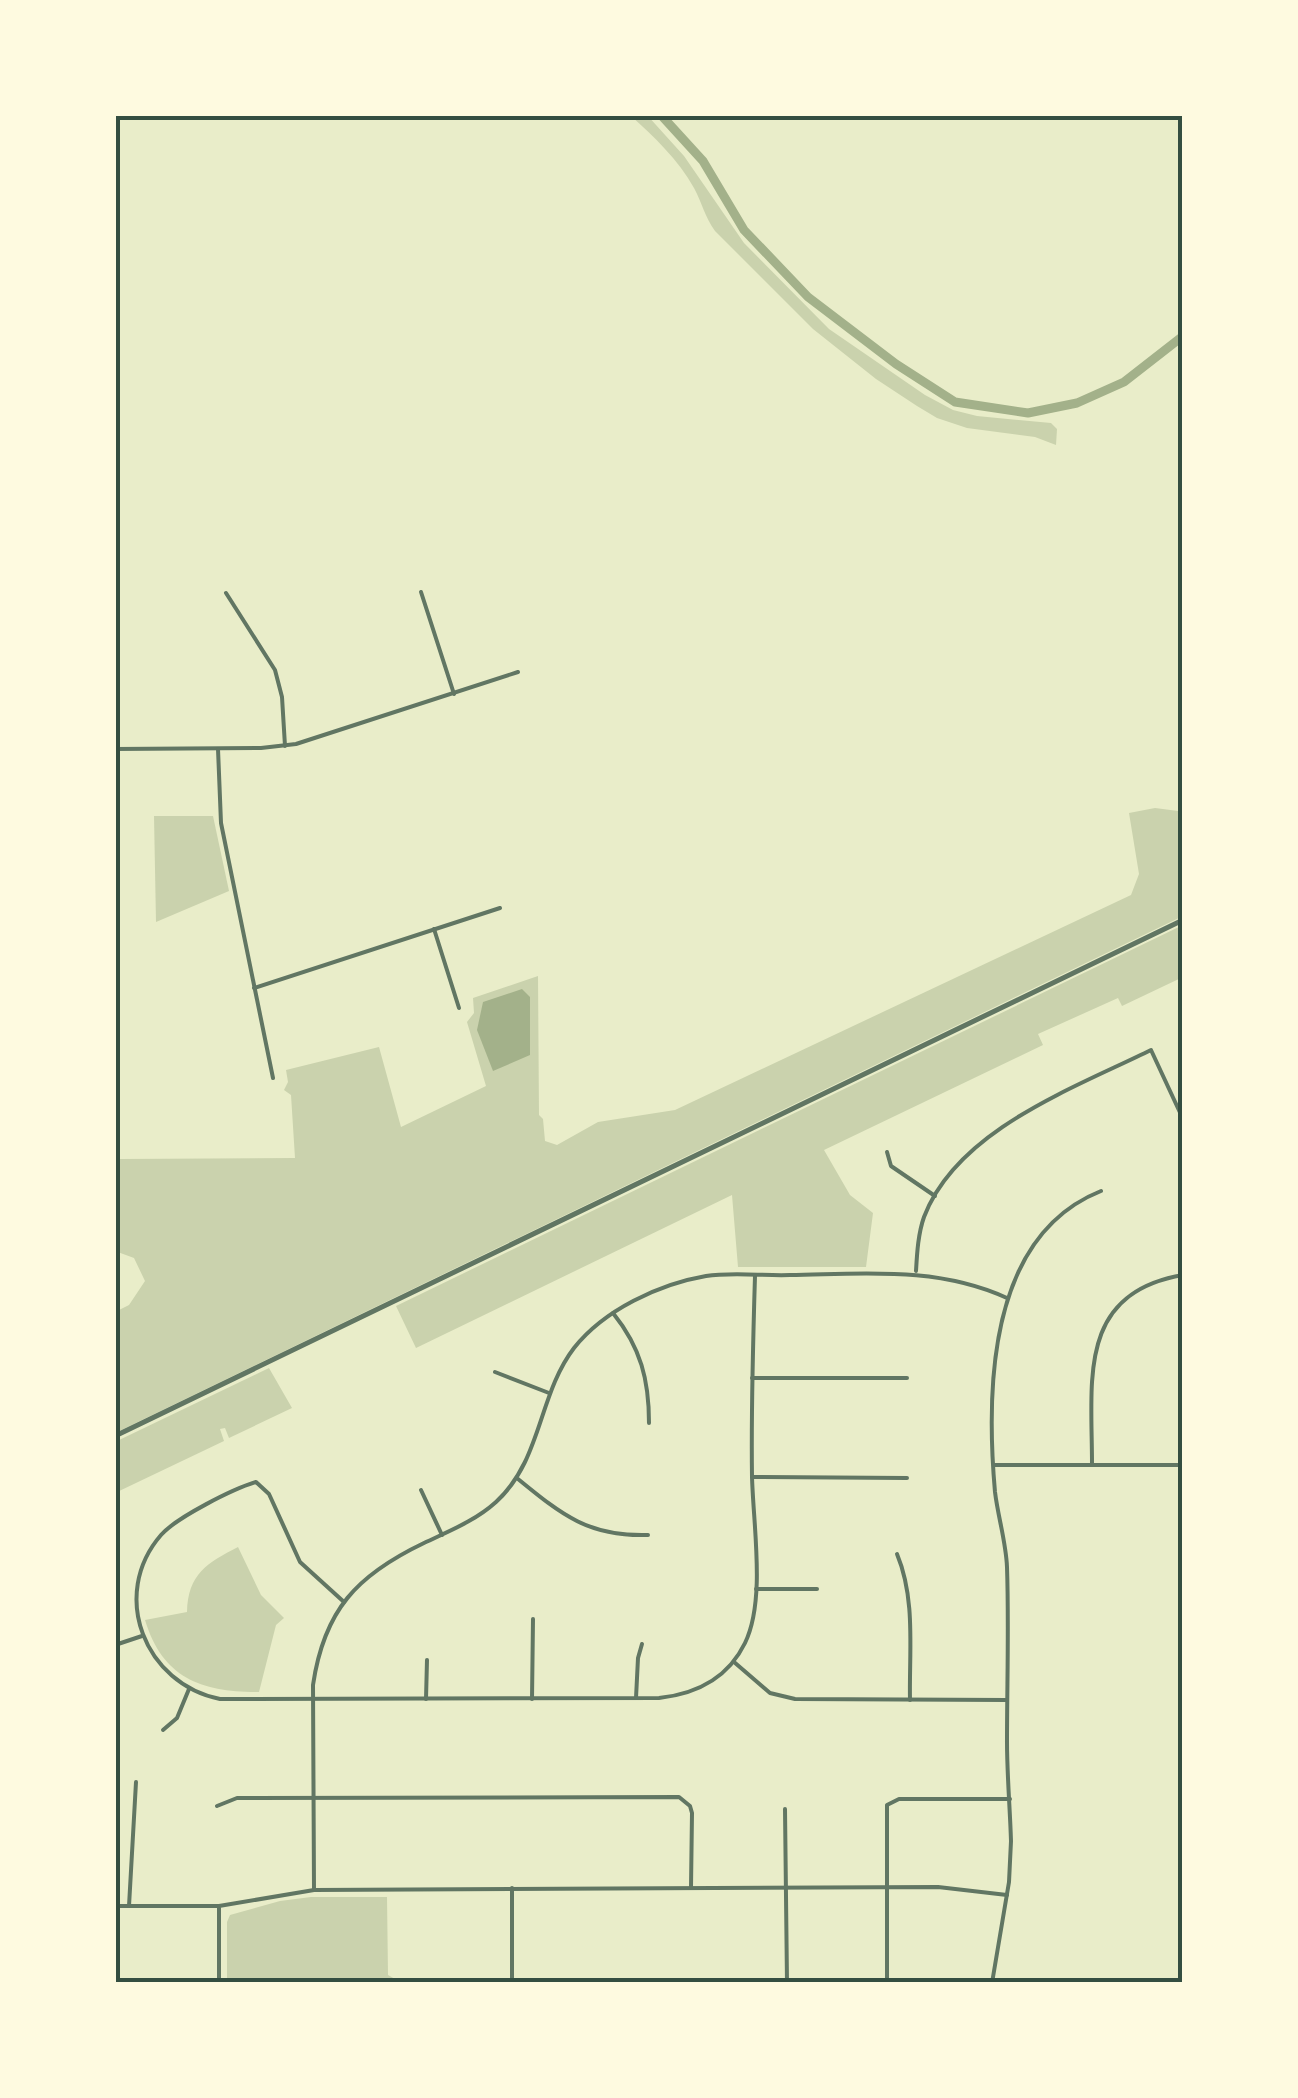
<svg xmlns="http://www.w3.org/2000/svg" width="1298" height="2098" viewBox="0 0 1298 2098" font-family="'DejaVu Sans',sans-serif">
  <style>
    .green { fill: #cad2ad }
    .water { fill: #a3b18a }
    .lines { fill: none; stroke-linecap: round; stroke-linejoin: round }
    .canal { stroke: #a3b18a; stroke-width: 9 }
    .minor { stroke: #617663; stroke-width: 4 }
    .tertiary { stroke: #617663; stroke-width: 5 }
    .neatline { fill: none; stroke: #344e41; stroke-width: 4 }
  </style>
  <rect width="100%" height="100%" fill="#e9edc9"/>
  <g class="green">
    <path d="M630 115H647L684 156 744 243 829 329 925 395 953 410 977 416 1051 423 1057 429 1056 445 1035 437 967 428 937 418 917 406 876 379 813 329 715 231C705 217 702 203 694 188 678 159 654 137 630 115Z"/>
    <path d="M1155 808 1178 811 1183 819V916L115 1433V1312L129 1305 145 1281 134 1258 115 1251V1162H120V1159L295 1158 291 1095 284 1090 288 1082 286 1070 379 1047 401 1127 486 1086 467 1022 474 1013 473 998 538 976 539 1115 543 1119 545 1141 557 1145 598 1122 675 1110 1131 895 1139 874 1129 813Z"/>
    <path d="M154 816H213L229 891 156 922Z"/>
    <path d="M1183 925V977L1122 1006 1118 998 1038 1034 1043 1045 824 1150 850 1195 873 1213 866 1267H738L732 1195 416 1348 396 1306Z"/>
    <path d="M269 1368 292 1408 229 1438 225 1428 220 1429 224 1441 115 1493V1442Z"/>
    <path d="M238 1547 261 1595 284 1618 276 1625 259 1692C202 1692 163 1679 145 1620L187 1612C188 1574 207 1563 238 1547Z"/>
    <path d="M311 1897H387L388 1975 402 1983H227V1922L230 1915 280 1901Z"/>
  </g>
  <path class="water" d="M522 989 530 997V1055L493 1071 477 1030 483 1002Z"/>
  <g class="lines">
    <path class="canal" d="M661 115 703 161 744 230 808 297 896 364 955 402 1028 413 1077 403 1124 382 1183 336"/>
    <g class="minor">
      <path d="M421 592 454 694"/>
      <path d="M226 593 275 670 282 697 285 746"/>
      <path d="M115 749 261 748 296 744 518 672"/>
      <path d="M218 749 221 823 273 1078"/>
      <path d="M434 929 459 1008"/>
      <path d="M254 988 500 908"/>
      <path d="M887 1152 891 1166 935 1196"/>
      <path d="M916 1271C917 1254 918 1234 924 1217 957 1130 1074 1088 1151 1050L1183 1119"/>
      <path d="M613 1313C641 1348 649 1380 649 1423"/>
      <path d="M495 1372 549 1393"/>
      <path d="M752 1378H907"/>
      <path d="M1092 1464C1092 1380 1077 1293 1183 1275"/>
      <path d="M994 1465H1183"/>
      <path d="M752 1477 907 1478"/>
      <path d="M518 1479C562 1515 589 1537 648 1535"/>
      <path d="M421 1490 442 1535"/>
      <path d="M897 1554C916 1600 909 1651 910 1700"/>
      <path d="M756 1589H817"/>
      <path d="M344 1602 300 1562 269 1494 256 1482C233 1489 177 1517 161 1535 109 1595 145 1684 220 1699L659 1698C696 1694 728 1678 745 1643 766 1600 753 1524 752 1476 751 1409 753 1342 755 1276"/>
      <path d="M115 1645 142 1636"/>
      <path d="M734 1662 770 1693 795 1699 1007 1700"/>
      <path d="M636 1698 638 1658 642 1644"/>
      <path d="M426 1699 427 1660"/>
      <path d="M532 1699 533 1619"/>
      <path d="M163 1730 177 1718 189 1689"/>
      <path d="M217 1806 237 1798 679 1797 690 1806 692 1813 691 1887"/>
      <path d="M785 1809 787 1983"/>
      <path d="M512 1888V1983"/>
      <path d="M314 1890 313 1685C324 1610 357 1575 424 1543 449 1531 475 1521 496 1502 542 1460 538 1395 574 1348 604 1310 659 1284 706 1276 732 1272 763 1276 790 1275 864 1274 937 1266 1007 1298"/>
      <path d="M115 1906H219L314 1890 938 1887 1007 1895"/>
      <path d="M129 1906 136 1782"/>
      <path d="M219 1908V1983"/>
      <path d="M426 1983H699"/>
      <path d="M887 1983V1805L899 1799H1010"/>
      <path d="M992 1983 1009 1882 1011 1841C1010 1808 1007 1775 1007 1742 1007 1684 1009 1625 1007 1567 1006 1542 998 1517 995 1492 986 1391 988 1236 1101 1191"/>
    </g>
    <path class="tertiary" d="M115 1436 1183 920"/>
  </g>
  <rect width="1298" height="2098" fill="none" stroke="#fefae0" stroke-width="235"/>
  <rect x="118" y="118" width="1062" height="1862" class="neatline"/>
</svg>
